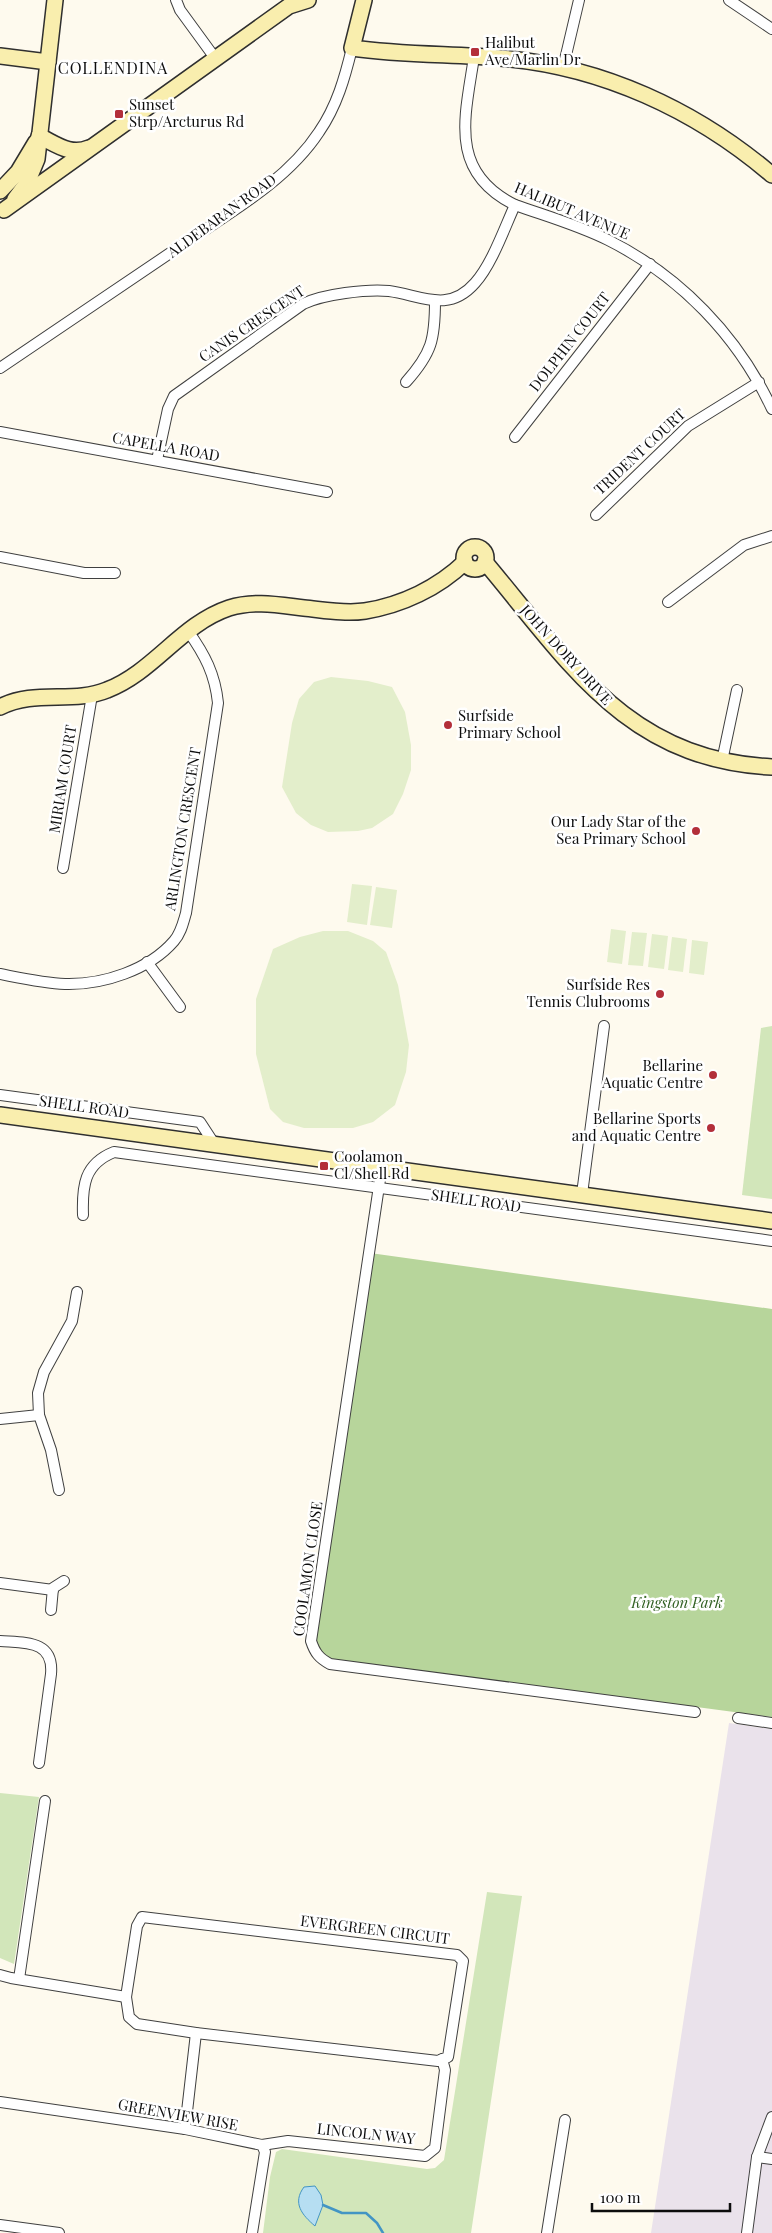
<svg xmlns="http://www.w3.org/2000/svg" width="772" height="2233" viewBox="0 0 772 2233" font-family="'Playfair Display',serif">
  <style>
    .industrial { fill: #eae2eb }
    .green { fill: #d2e6ba }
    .forest { fill: #b7d59b }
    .pitch { fill: #e3eecb }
    .water { fill: #b6def2; stroke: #4395c4 }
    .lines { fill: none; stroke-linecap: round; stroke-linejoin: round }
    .stream { stroke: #4395c4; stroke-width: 2.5 }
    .street-casing { stroke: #404040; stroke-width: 12 }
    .secondary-casing { stroke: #2f2f2f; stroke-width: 18 }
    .street { stroke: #fff; stroke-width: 10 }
    .secondary { stroke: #f9eeae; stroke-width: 15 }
    .poi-dot { fill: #b32f3a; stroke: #fff; stroke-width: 2 }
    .labels { text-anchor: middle; stroke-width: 5; stroke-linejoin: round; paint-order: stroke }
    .poi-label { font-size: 15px; fill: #0d0d0d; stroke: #fff; text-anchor: start }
    .street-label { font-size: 15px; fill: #0d0d0d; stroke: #fff }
    .park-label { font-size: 15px; font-style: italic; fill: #316022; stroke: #fff }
    .neighbourhood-label { font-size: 16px; letter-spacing: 1px; fill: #0d0d0d; stroke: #fff }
  </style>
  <rect width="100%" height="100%" fill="#fefaee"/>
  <path class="industrial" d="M729 1723 772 1729V2233H651Z"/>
  <g class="green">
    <path d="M772 1026V1199L742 1195 761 1028Z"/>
    <path d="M0 1793 39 1797 14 1964 0 1958Z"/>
    <path d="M487 1892 522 1896 471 2233H263L270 2177 276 2152 282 2149 427 2169 435 2168 444 2160Z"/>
  </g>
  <path class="forest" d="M370 1253 772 1309V1717L569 1690 330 1664 311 1641Z"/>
  <g class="pitch">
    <path d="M331 677 368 681 392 687 405 712 411 745V770L403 794 393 814 372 828 358 831 328 832 311 825 296 813 282 787 292 723 299 699 314 682Z"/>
    <path d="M352 884 372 886 367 925 347 922Z"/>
    <path d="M376 887 397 890 392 928 370 925Z"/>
    <path d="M611 929 626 931 622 964 607 962Z"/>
    <path d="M323 931H348L373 941 386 952 398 985 409 1045 406 1072 395 1105 373 1122 353 1128H304L283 1122 270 1109 256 1054V999L273 949 300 937Z"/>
    <path d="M632 932 647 933 643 966 628 965Z"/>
    <path d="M652 934 668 936 664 969 648 967Z"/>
    <path d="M672 937 687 939 683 972 668 970Z"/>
    <path d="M692 940 708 942 704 975 689 973Z"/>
  </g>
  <path class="water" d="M315 2186 321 2195 323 2205 315 2226C302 2215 292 2203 304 2187Z"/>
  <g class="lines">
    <path class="stream" d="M323 2205 342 2213H366L377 2223 383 2233"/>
    <defs>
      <g id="street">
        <path d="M176 0 180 10 215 58"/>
        <path d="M729 0 772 29"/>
        <path d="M474 57C465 117 448 172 515 205 546 216 578 225 608 240 680 276 738 336 772 409"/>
        <path d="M563 68 579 0"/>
        <path d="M0 368C61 327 121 286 182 245 229 213 287 181 319 132 337 106 345 77 352 48"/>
        <path d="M406 382C432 353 435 339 435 301"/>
        <path d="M0 432 327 492"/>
        <path d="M515 437 650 264"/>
        <path d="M157 460 168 409 174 396 303 304C323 294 367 289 389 291 420 295 448 314 475 283 492 264 504 229 515 205"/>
        <path d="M596 515 688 426 759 382"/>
        <path d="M0 557 84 573H115"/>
        <path d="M668 602 744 545 772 536"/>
        <path d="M722 761 737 690"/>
        <path d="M63 868 92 695"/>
        <path d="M147 962 180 1007"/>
        <path d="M0 974C21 978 44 983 65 984 103 985 149 970 174 941 181 933 183 923 186 913L218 703C215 674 205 655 188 631"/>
        <path d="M0 1095 200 1122 215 1145"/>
        <path d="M382 1166 311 1641C315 1653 319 1658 330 1664L695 1712"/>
        <path d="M582 1194 604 1026"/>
        <path d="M83 1215C82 1186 84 1164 114 1152L772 1241"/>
        <path d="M0 1419 39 1415"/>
        <path d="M59 1490 51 1450 39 1415 38 1393 44 1372 72 1321 77 1292"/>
        <path d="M0 1583 53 1590"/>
        <path d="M51 1610 53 1588 64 1581"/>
        <path d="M0 1641C25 1643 54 1640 51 1674L39 1763"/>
        <path d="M738 1718 772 1723"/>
        <path d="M142 1917 457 1955 463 1961 448 2057 438 2061 196 2033 137 2024 129 2017 126 1997 137 1926Z"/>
        <path d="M0 1975 11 1978 126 1997"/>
        <path d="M19 1979 45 1801"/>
        <path d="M0 2102 185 2129 262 2145 265 2152 252 2233"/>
        <path d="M185 2129 196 2033"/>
        <path d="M262 2145 288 2141 425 2156 435 2148 445 2070 442 2059"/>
        <path d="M757 2157 772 2159"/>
        <path d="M0 2225 59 2233"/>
        <path d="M547 2233 565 2120"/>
        <path d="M747 2233 757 2157 772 2117"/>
      </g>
      <g id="secondary">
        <path d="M364 0 352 48C401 55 451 54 500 58 601 66 696 110 772 175"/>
        <path d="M0 56 48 62"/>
        <path d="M39 136C56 144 70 156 89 148"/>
        <path d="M0 191 18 172 36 142"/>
        <path d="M15 199 27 183 37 159 55 0"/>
        <path d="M4 210 289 6 308 0"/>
        <circle cx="475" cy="558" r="11"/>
        <path d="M485 562C569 662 627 760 772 767"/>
        <path d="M0 707C35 689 73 704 107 690 154 672 181 624 229 608 254 600 279 605 304 608 324 610 345 614 365 611 402 605 438 588 465 562"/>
        <path d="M0 1115 772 1221"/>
      </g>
    </defs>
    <use href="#street" class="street-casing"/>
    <use href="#secondary" class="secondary-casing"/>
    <use href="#street" class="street"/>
    <use href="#secondary" class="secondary"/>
  </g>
  <g class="poi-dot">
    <rect x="470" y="47" width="10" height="10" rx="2.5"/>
    <rect x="114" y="109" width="10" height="10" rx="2.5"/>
    <circle cx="448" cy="725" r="5"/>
    <circle cx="696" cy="831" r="5"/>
    <circle cx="660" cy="994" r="5"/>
    <circle cx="713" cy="1075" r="5"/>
    <circle cx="711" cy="1128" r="5"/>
    <rect x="319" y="1161" width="10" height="10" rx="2.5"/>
  </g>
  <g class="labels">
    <g class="poi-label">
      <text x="485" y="48">Halibut<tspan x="485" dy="17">Ave/Marlin Dr</tspan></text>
      <text x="129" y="110">Sunset<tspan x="129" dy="17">Strp/Arcturus Rd</tspan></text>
      <text x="458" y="721">Surfside<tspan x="458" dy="17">Primary School</tspan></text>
      <text x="686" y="827" text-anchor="end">Our Lady Star of the<tspan x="686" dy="17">Sea Primary School</tspan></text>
      <text x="650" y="990" text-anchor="end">Surfside Res<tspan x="650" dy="17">Tennis Clubrooms</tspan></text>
      <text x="703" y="1071" text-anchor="end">Bellarine<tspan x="703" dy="17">Aquatic Centre</tspan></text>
      <text x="701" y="1124" text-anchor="end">Bellarine Sports<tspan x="701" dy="17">and Aquatic Centre</tspan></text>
      <text x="334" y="1162">Coolamon<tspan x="334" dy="17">Cl/Shell Rd</tspan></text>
    </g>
    <g class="street-label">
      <text transform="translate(572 211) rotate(23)" y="5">HALIBUT AVENUE</text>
      <text transform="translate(222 216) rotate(-36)" y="5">ALDEBARAN ROAD</text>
      <text transform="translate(252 324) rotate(-34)" y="5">CANIS CRESCENT</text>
      <text transform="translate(570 342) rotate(-52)" y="5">DOLPHIN COURT</text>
      <text transform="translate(166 447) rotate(10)" y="5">CAPELLA ROAD</text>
      <text transform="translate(640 452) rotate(-43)" y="5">TRIDENT COURT</text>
      <text transform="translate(566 655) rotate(48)" y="5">JOHN DORY DRIVE</text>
      <text transform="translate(63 779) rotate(-81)" y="5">MIRIAM COURT</text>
      <text transform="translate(183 829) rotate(-81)" y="5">ARLINGTON CRESCENT</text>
      <text transform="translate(84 1107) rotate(8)" y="5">SHELL ROAD</text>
      <text transform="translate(476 1201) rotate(8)" y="5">SHELL ROAD</text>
      <text transform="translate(308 1569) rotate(-82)" y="5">COOLAMON CLOSE</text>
      <text transform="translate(375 1930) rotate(7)" y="5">EVERGREEN CIRCUIT</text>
      <text transform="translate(178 2115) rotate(10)" y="5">GREENVIEW RISE</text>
      <text transform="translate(366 2134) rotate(6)" y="5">LINCOLN WAY</text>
    </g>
    <g class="park-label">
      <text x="677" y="1608">Kingston Park</text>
    </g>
    <g class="neighbourhood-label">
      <text x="113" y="74">COLLENDINA</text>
    </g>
  </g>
  <path d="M592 2203v8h138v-8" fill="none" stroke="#0d0d0d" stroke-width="2.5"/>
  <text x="600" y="2203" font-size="15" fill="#0d0d0d" stroke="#ffffff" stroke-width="4" paint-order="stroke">100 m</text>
</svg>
